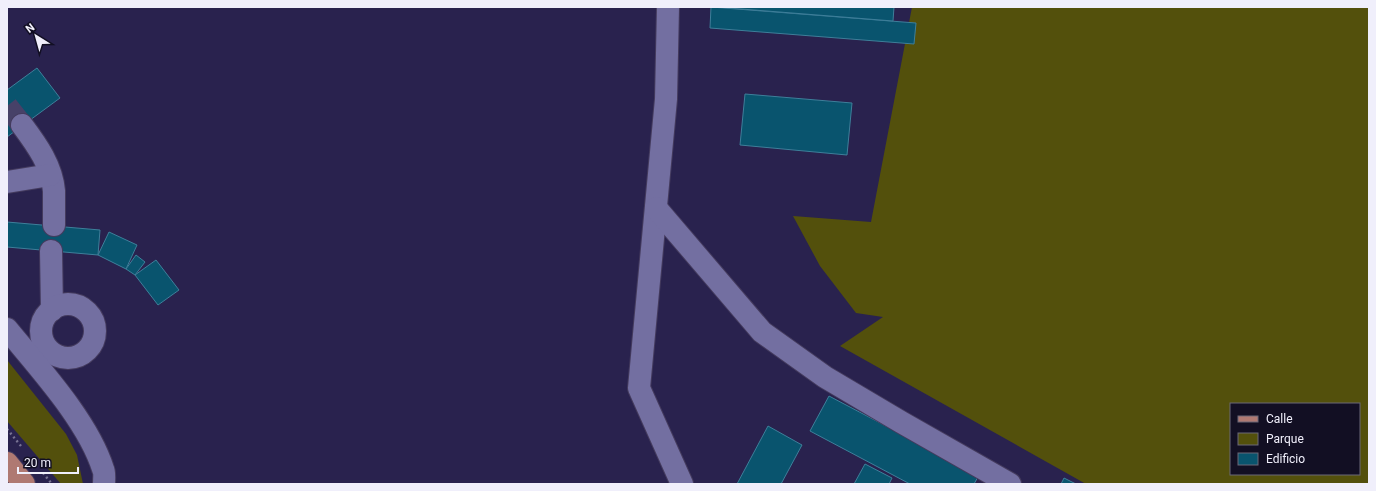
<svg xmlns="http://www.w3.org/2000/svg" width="1376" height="491" viewBox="0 0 1376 491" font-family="Roboto,sans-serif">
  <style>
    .green { fill: #53500c; fill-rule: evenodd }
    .building { fill: #09546e; stroke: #3e7f9a }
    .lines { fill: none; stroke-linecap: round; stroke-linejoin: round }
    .minor-tunnel { stroke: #474168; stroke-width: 22; stroke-dasharray: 22 11; stroke-linecap: butt }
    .minor-casing { stroke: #443b5e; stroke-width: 24 }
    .major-casing { stroke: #443b5e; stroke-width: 24 }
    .path { stroke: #777292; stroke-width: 2.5; stroke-dasharray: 2 3; stroke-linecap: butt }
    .minor { stroke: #736fa1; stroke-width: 22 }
    .major { stroke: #af7972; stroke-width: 22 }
  </style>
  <rect width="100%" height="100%" fill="#29224e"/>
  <g class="green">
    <path d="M912 7H1369V484H1086L840 346 883 317 856 313 820 266 793 216 871 222ZM1231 404H1359V474H1231Z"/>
    <path d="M7 360 66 434 77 455 83 484H61L7 421Z"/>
  </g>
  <g class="building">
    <path d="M711 7 916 23 914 44 710 28Z"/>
    <path d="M716 7H894L893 21Z"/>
    <path d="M37 68 60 98 7 137V90Z"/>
    <path d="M745 94 852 103 847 155 740 145Z"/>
    <path d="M7 222 100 230 98 255 7 247Z"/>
    <path d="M109 232 137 245 126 269 98 255Z"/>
    <path d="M136 255 145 262 135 275 126 269Z"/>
    <path d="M156 260 179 290 158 305 135 275Z"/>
    <path d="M829 396 979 475 974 484H910L810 431Z"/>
    <path d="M768 426 802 445 781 484H737Z"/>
    <path d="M865 464 892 478 889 484H854Z"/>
    <path d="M1064 478 1076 484H1061Z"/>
  </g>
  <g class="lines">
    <path class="minor-tunnel" d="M7 106 22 125"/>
    <defs>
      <g id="minor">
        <path d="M668 7 666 99 639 388 682 484"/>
        <path d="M22 125C37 145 52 166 54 191 54 203 54 214 54 225"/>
        <path d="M7 182 50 175"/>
        <path d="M656 208 762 332 825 377 901 422 1010 484"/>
        <path d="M51 251 52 310"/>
        <circle cx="68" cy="331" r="27"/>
        <path d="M7 329C39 368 88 421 103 469 105 473 104 479 104 484"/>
      </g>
      <path id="major" d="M7 463 24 484"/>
    </defs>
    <use href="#minor" class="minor-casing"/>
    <use href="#major" class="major-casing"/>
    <g class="path">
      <path d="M7 429 21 446"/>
      <path d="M43 473 52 484"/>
    </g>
    <use href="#minor" class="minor"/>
    <use href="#major" class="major"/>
  </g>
  <rect width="1376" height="491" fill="none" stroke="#f0effb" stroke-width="16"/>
  <rect x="1230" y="403" width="130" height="72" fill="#120f23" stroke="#6b6979"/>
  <rect x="1238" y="416" width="20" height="6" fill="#af7972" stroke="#6b6979"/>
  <text x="1266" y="423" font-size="12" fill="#f0effb">Calle</text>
  <rect x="1238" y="433" width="20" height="12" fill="#53500c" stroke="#6b6979"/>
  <text x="1266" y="443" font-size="12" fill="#f0effb">Parque</text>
  <rect x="1238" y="453" width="20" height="12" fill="#09546e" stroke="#6b6979"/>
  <text x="1266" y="463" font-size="12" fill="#f0effb">Edificio</text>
  <g transform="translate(36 36) rotate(323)" stroke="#120f23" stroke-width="3" paint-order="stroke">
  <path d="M0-3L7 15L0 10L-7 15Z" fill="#f0effb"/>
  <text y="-6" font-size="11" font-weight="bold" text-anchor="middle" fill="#f0effb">N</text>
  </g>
  <path d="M18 467v6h60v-6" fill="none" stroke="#f0effb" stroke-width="2"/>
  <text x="24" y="467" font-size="12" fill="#f0effb" stroke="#120f23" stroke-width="3" paint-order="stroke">20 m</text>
</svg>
